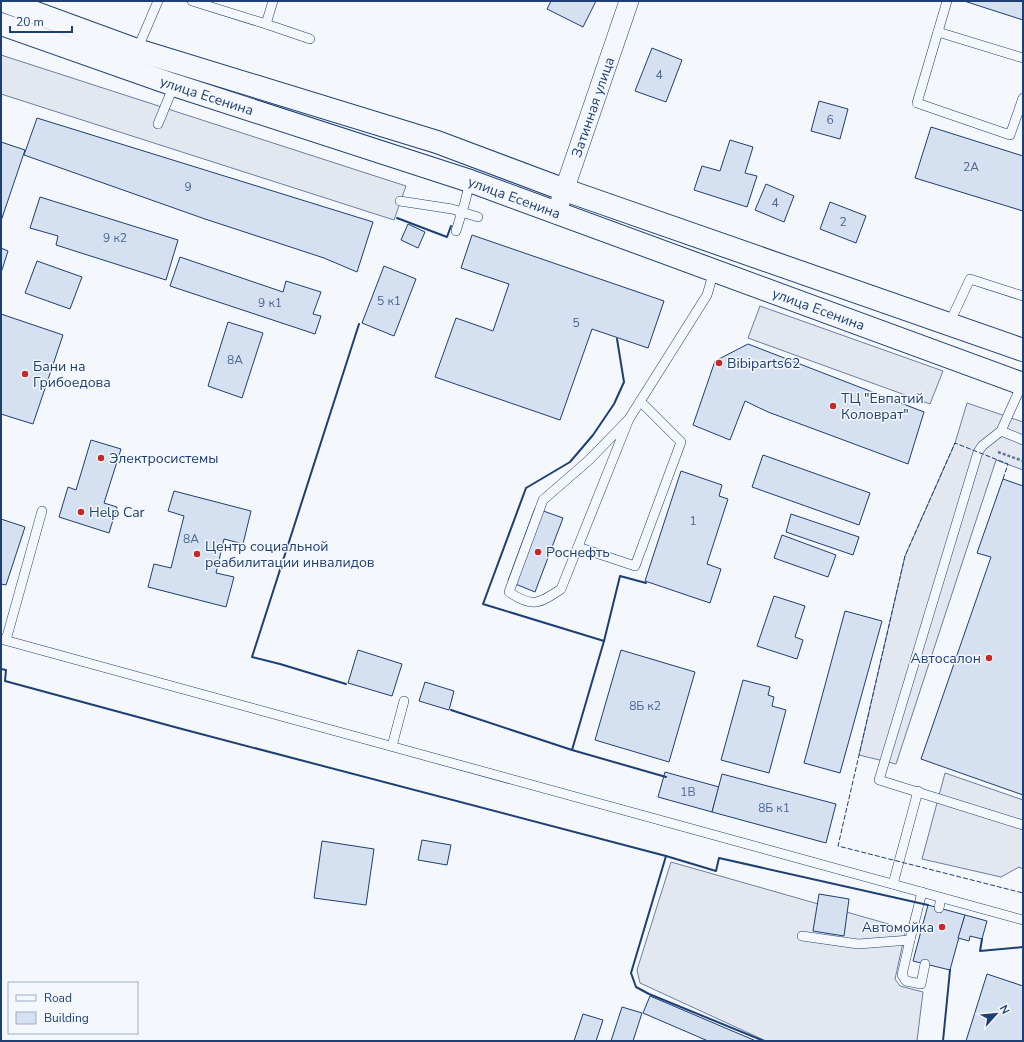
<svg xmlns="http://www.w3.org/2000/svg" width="1024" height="1042" viewBox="0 0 1024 1042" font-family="'Nunito Sans',sans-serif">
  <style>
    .parking { fill: #e3e8f0; stroke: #687fa3 }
    .building { fill: #d5e0f0; stroke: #1d3f73 }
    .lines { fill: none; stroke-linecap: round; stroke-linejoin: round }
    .service-casing { stroke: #1d3f73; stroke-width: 10 }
    .minor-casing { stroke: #1d3f73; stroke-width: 20 }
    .primary-casing { stroke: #1d3f73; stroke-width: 24 }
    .path { stroke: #5e769c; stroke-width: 2.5; stroke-dasharray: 3 2; stroke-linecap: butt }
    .service { stroke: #f4f7fb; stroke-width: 9 }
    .minor { stroke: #f4f7fb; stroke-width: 19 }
    .primary { stroke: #f4f7fb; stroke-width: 22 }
    .fence { stroke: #1d3f73; stroke-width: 1; stroke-dasharray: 5 2; stroke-linecap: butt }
    .wall { stroke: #1d3f73; stroke-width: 2 }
    .poi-dot { fill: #c62828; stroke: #f4f7fb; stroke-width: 1.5 }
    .labels { text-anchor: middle; stroke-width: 3; stroke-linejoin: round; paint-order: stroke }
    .number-label { font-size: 12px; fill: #4b6792 }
    .street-label { font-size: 14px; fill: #1d3f73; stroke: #f4f7fb }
    .poi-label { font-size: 14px; fill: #1d3f73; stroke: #f4f7fb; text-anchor: start }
  </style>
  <rect width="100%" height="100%" fill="#f4f7fb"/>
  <g class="parking">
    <path d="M1 55 406 186 394 220 1 94Z"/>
    <path d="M760 306 943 371 930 404 748 338Z"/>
    <path d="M967 403 1023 422V470L996 460 896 764 859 755 905 556 955 443Z"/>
    <path d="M945 773 1023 800V869L1019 867 1001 877 922 859Z"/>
    <path d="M671 862 906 929 895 979 900 986 923 992 917 1041H766L640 983 637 970Z"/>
  </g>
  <g class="building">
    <path d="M551 1H596L583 27 547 9Z"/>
    <path d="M964 1H1023V20Z"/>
    <path d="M652 48 682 60 666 102 635 91Z"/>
    <path d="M819 101 848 109 840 139 811 131Z"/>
    <path d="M37 118 373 222 357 272 324 258 205 219 24 155Z"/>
    <path d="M931 127 1023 156V211L915 178Z"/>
    <path d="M730 140 753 147 745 173 757 176 747 207 694 190 702 166 720 171Z"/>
    <path d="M1 142 25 150 1 221Z"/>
    <path d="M766 184 794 196 784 222 755 210Z"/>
    <path d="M40 197 178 240 166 280 56 245 58 236 30 228Z"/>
    <path d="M830 202 866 216 856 243 820 229Z"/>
    <path d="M408 224 425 232 418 248 401 240Z"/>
    <path d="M472 235 664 301 648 348 592 329 560 420 435 377 456 318 493 331 509 284 461 268Z"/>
    <path d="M1 248 8 251 1 273Z"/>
    <path d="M180 257 283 292 286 281 321 292 313 314 321 316 315 334 170 286Z"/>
    <path d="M37 261 82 277 70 309 25 293Z"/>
    <path d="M384 266 416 279 394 336 362 323Z"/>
    <path d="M1 314 63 335 33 424 1 414Z"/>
    <path d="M228 322 263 333 242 398 208 386Z"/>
    <path d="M748 344 924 412 908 464 768 412 745 401 730 440 693 425 715 361Z"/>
    <path d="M91 440 121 449 104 503 117 507 109 533 59 517 68 487 76 490Z"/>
    <path d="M763 455 870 493 859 525 752 487Z"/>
    <path d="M681 471 722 485 719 496 728 499 707 564 721 569 710 603 645 581Z"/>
    <path d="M1003 479 1023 486V795L921 759 991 557 977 553Z"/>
    <path d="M174 491 251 511 243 544 224 539 216 573 234 577 226 607 148 587 154 564 171 568 184 516 168 511Z"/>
    <path d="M535 508 563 518 535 592 508 581Z"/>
    <path d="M791 514 859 537 853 555 786 532Z"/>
    <path d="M1 519 25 527 6 585 1 584Z"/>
    <path d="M782 535 836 555 828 577 774 558Z"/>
    <path d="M774 596 805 606 795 637 803 640 797 659 757 646Z"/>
    <path d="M845 611 882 621 840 773 804 763Z"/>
    <path d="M358 650 402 664 392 696 348 683Z"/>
    <path d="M621 650 695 672 669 762 595 740Z"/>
    <path d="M743 680 770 687 768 695 774 697 772 706 786 710 769 773 721 760Z"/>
    <path d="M425 682 454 691 449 710 419 701Z"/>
    <path d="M665 772 719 787 712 812 658 797Z"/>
    <path d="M722 774 836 804 826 843 712 812Z"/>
    <path d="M422 840 451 845 447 865 418 860Z"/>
    <path d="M322 841 374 849 366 905 314 898Z"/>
    <path d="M819 894 849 899 844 936 813 931Z"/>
    <path d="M928 905 965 915 950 970 913 961Z"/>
    <path d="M965 915 987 921 982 939 970 936 969 941 958 938Z"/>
    <path d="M987 974 1023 986V1041H966Z"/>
    <path d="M650 996 756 1041H708L643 1013Z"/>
    <path d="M622 1007 642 1013 633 1041H611Z"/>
    <path d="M583 1014 603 1020 596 1041H574Z"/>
  </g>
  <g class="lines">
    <defs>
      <g id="service">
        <path d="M192 1 266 24"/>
        <path d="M273 1 266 24 310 39"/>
        <path d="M947 1 917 103 1010 135 1023 98"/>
        <path d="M938 32 1023 58"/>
        <path d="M137 50 158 1"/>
        <path d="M158 124 174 85"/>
        <path d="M400 201 452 209 478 217"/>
        <path d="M456 231 465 202 470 181"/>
        <path d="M949 324 970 279 1023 296"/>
        <path d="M1022 384 1001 431 982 446 978 452 879 780 1023 825"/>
        <path d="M629 419 561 589C539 604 532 608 509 592L543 500 589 460 629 419 707 295 714 271"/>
        <path d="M1001 431 1023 440"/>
        <path d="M578 547 635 566 681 442 640 401"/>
        <path d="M1 639 1023 920"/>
        <path d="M6 640 42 511"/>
        <path d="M392 746 404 701"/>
        <path d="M893 884 918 791"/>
        <path d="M939 908 941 898"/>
        <path d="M802 936 858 944 910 940 922 892"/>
        <path d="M910 940 902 975 906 981 921 984 925 964"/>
      </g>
      <g id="minor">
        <path id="s1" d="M556 214 629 1"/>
      </g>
      <g id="primary">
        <path d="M3 1 137 50 437 142 565 190 1023 350"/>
        <path id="s2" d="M1 24 174 85 470 181 1023 384"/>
      </g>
    </defs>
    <use href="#service" class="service-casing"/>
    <use href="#minor" class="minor-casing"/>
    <use href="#primary" class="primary-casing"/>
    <path class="path" d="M998 452 1023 461"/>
    <use href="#service" class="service"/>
    <use href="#minor" class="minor"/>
    <use href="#primary" class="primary"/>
    <path class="fence" d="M1003 479 1008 464 955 443 905 556 838 846 1023 893"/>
    <g class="wall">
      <path d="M397 218 447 237 451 226"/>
      <path d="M604 641 620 576 646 583"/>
      <path d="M1 669 6 670 5 681 182 729 666 856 716 871 719 858 928 905"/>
      <path d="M346 684 280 664 252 657 359 324"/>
      <path d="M451 710 572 750 604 641 483 604 526 488 570 462 593 435 614 404 624 382 617 339"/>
      <path d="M572 750 666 777"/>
      <path d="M666 856 631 973 636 987 649 994 764 1041"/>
      <path d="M982 939 980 951 1023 947"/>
      <path d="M943 1041 950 970"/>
    </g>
  </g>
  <g class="poi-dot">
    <circle cx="719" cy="363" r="4"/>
    <circle cx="25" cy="374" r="4"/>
    <circle cx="833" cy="406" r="4"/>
    <circle cx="101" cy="458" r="4"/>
    <circle cx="81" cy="512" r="4"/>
    <circle cx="538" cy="552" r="4"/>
    <circle cx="197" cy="554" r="4"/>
    <circle cx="989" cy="658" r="4"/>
    <circle cx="942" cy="927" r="4"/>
  </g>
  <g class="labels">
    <g class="number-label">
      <text x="659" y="79">4</text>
      <text x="830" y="124">6</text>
      <text x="971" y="171">2А</text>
      <text x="188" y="191">9</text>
      <text x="775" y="207">4</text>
      <text x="843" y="226">2</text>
      <text x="115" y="242">9 к2</text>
      <text x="389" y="305">5 к1</text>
      <text x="270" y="307">9 к1</text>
      <text x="576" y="327">5</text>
      <text x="235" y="364">8А</text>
      <text x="693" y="525">1</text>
      <text x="191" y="543">8А</text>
      <text x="645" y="710">8Б к2</text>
      <text x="688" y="796">1В</text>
      <text x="774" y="812">8Б к1</text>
    </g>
    <g class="street-label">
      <text dy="5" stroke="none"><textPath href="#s2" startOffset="218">улица Есенина</textPath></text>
      <text dy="5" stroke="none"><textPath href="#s1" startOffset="113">Затинная улица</textPath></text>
      <text dy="5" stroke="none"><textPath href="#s2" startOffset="542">улица Есенина</textPath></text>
      <text dy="5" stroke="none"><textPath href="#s2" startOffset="866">улица Есенина</textPath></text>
    </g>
    <g class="poi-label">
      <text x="727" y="368">Bibiparts62</text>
      <text x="33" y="371">Бани на<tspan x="33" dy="16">Грибоедова</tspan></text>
      <text x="841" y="403">ТЦ "Евпатий<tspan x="841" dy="16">Коловрат"</tspan></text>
      <text x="109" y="463">Электросистемы</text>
      <text x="89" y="517">Help Car</text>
      <text x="205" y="551">Центр социальной<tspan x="205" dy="16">реабилитации инвалидов</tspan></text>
      <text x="546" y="557">Роснефть</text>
      <text x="981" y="663" text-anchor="end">Автосалон</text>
      <text x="934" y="932" text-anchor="end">Автомойка</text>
    </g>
  </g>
  <rect width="1024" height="1042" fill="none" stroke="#1d3f73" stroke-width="4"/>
  <rect x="8" y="982" width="130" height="52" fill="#f4f7fb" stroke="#9eadc5"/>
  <rect x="16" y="995" width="20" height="6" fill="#f4f7fb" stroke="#9eadc5"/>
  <text x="44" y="1002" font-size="12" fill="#1d3f73">Road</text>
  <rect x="16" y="1012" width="20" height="12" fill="#d5e0f0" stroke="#9eadc5"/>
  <text x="44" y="1022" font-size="12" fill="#1d3f73">Building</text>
  <g transform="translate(996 1014) rotate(63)" stroke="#f4f7fb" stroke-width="3" paint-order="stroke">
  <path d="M0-3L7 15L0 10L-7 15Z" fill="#1d3f73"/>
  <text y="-6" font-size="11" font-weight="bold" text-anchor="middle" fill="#1d3f73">N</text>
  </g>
  <path d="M10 26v6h62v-6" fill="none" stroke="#1d3f73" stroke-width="2"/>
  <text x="16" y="26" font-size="12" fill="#1d3f73" stroke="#f4f7fb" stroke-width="3" paint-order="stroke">20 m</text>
</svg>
